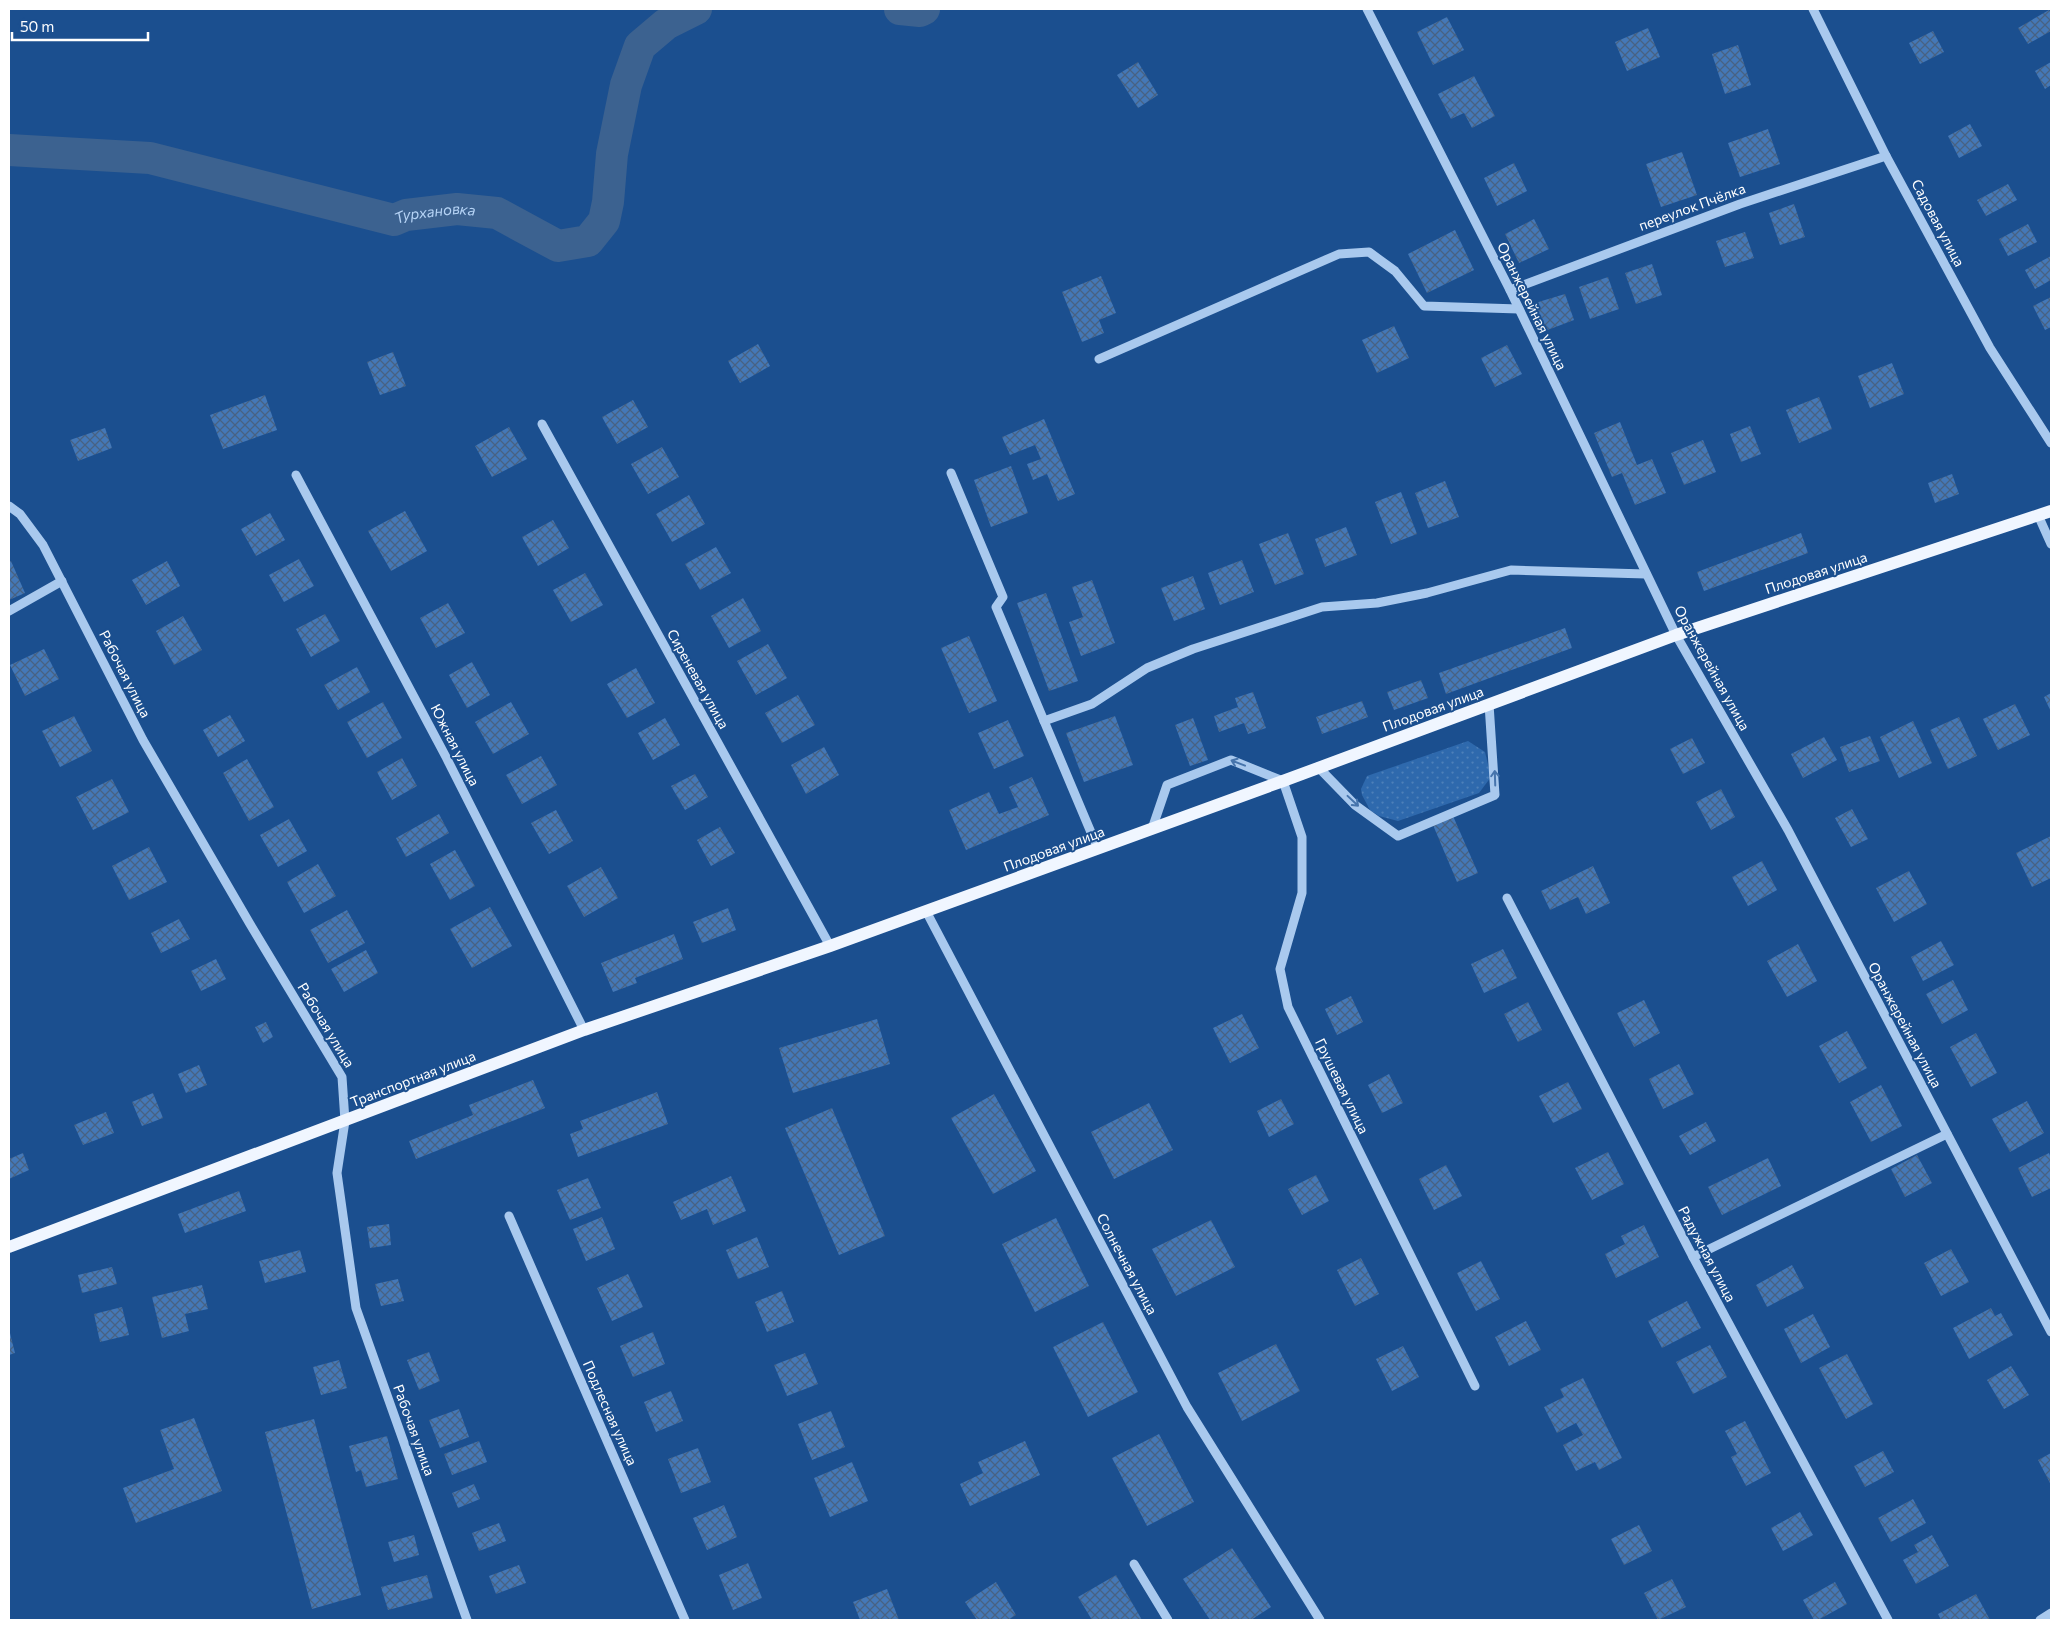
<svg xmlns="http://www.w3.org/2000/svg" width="2060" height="1629" font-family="Commissioner,sans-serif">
<defs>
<pattern id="grass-dots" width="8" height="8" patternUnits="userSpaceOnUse" patternTransform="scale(1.25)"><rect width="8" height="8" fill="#2e69ad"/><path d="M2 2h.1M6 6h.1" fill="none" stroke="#4d80b9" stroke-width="1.8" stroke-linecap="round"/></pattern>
<pattern id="building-cross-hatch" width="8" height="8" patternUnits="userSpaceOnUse" patternTransform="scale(1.25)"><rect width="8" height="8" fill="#4478b7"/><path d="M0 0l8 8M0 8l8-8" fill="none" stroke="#486282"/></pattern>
</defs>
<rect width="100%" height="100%" fill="#1b4f8f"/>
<path fill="url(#grass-dots)" d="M1468,741L1485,752L1491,777L1479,793L1398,821L1379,816L1370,810L1362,795L1361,789L1367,776Z"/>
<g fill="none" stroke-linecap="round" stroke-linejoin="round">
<g stroke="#3c6290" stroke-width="32">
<path d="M900,9L920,11L924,9"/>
<path id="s1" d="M9,150L150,158L394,220L406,215L457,209L497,213L558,246L588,241L604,221L608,202L612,154L626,85L640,46L666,24L696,9"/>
</g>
</g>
<g fill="url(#building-cross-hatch)">
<path d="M2049,10L2051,13V31L2028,44L2018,28Z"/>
<path d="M1447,17L1464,50L1433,65L1417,32Z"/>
<path d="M1648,28L1660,57L1627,71L1615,42Z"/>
<path d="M1933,31L1944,52L1920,64L1909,43Z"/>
<path d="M1738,45L1751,85L1725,94L1712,54Z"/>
<path d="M1138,62L1158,95L1138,108L1117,75Z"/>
<path d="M2051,62V85L2045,89L2035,71Z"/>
<path d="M1474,76L1495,116L1472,128L1464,113L1451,119L1438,94Z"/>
<path d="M1970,124L1982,146L1959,158L1948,136Z"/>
<path d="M1768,129L1780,164L1740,177L1728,143Z"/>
<path d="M1682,152L1697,195L1661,207L1646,164Z"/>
<path d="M1514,163L1527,191L1497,206L1484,178Z"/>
<path d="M2008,184L2017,200L1986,216L1977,200Z"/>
<path d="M1794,204L1805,237L1780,245L1769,213Z"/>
<path d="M1534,219L1549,249L1519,263L1505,234Z"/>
<path d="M2028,224L2037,242L2008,256L1999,239Z"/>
<path d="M1455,230L1474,270L1427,293L1408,254Z"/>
<path d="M1745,232L1754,258L1725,267L1716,241Z"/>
<path d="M2051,256V280L2035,289L2025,270Z"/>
<path d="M1652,264L1662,295L1636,304L1625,273Z"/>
<path d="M1101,276L1116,313L1099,320L1104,333L1082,342L1062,292Z"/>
<path d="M1608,277L1619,309L1590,319L1579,287Z"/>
<path d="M1565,294L1574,320L1545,331L1535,303Z"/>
<path d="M2051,297V327L2045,330L2033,306Z"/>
<path d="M1394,326L1409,358L1377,373L1362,340Z"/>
<path d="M758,344L770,366L740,383L728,361Z"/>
<path d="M1507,345L1522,374L1495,387L1481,358Z"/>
<path d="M393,352L406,386L380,395L367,362Z"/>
<path d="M1892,363L1904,394L1870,408L1858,376Z"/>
<path d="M265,395L277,430L223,449L210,415Z"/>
<path d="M1819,397L1832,429L1799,443L1786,410Z"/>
<path d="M633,400L648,427L617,444L602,417Z"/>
<path d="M1044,419L1075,494L1058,501L1047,474L1033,480L1027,464L1041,459L1035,445L1010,455L1002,437Z"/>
<path d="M1620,422L1637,465L1652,459L1666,493L1635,505L1622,473L1612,477L1594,433Z"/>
<path d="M1750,426L1761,454L1741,462L1730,434Z"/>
<path d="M509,427L527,459L492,477L475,446Z"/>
<path d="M105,428L112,448L78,461L70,440Z"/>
<path d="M1703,440L1716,472L1684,485L1671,453Z"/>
<path d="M662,447L679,477L648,494L631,464Z"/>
<path d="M1011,466L1028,513L991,527L974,480Z"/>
<path d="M1952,474L1959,494L1935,503L1928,483Z"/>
<path d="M1445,481L1459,517L1428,528L1415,493Z"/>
<path d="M1401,492L1417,534L1391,544L1375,502Z"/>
<path d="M689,495L705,524L672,542L656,514Z"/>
<path d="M405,511L427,551L391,571L368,531Z"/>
<path d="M270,513L285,540L256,556L241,529Z"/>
<path d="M553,520L569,548L538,566L522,537Z"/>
<path d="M1346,527L1357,555L1325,567L1315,539Z"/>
<path d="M1288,533L1304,574L1275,585L1259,544Z"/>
<path d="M1801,533L1808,553L1704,591L1697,572Z"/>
<path d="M716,547L731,573L700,590L685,564Z"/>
<path d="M299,559L314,586L284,602L269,575Z"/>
<path d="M1242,560L1254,592L1220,605L1208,573Z"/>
<path d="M11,561L25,593L9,600V562Z"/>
<path d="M167,561L180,586L146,605L132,580Z"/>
<path d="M585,573L603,605L571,622L553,590Z"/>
<path d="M1193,576L1205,609L1174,621L1161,588Z"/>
<path d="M1092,580L1115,643L1081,656L1069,622L1083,617L1072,587Z"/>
<path d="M1046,593L1078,681L1049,691L1017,603Z"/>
<path d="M743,598L761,631L729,648L711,616Z"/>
<path d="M448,603L465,633L436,648L420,618Z"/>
<path d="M325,614L340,641L311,657L296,629Z"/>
<path d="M183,616L202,650L174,665L156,631Z"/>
<path d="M1565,628L1572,648L1446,694L1439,673Z"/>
<path d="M969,636L997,701L969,713L941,648Z"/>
<path d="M768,644L787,678L756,695L737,661Z"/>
<path d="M44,649L59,679L25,696L10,665Z"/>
<path d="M472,662L490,695L467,708L449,675Z"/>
<path d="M357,667L370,692L338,710L324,685Z"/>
<path d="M636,668L655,703L627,718L607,684Z"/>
<path d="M1421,680L1428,698L1394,710L1387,692Z"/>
<path d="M1253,692L1266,728L1248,734L1244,723L1219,732L1214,716L1238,707L1235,698Z"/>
<path d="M2051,693V712L2044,697Z"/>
<path d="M798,695L815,725L782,743L765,713Z"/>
<path d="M1362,701L1368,717L1322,734L1316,717Z"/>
<path d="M383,702L402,738L367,758L347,722Z"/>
<path d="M511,702L529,734L493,754L475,722Z"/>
<path d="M2015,704L2030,735L1998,750L1983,719Z"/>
<path d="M230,715L245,741L218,757L203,730Z"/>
<path d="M74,716L92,751L60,767L42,731Z"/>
<path d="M1115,716L1133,765L1084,782L1066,733Z"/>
<path d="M1959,717L1977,756L1948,769L1930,730Z"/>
<path d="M665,718L680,745L653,760L638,733Z"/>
<path d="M1193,718L1208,760L1190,766L1175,725Z"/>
<path d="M1008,720L1024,756L994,769L978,733Z"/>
<path d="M1913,721L1932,763L1899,778L1880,737Z"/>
<path d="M1870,736L1880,761L1849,772L1840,747Z"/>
<path d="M1824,737L1837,760L1803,778L1791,754Z"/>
<path d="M1692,738L1705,763L1683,774L1670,749Z"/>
<path d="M824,747L839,775L806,794L791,765Z"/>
<path d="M541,756L557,785L522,804L506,775Z"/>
<path d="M402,758L417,786L392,800L377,772Z"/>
<path d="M247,759L274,807L249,821L223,773Z"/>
<path d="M695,774L708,797L685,810L671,786Z"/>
<path d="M1032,777L1049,815L966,850L949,810L989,792L999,814L1018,807L1009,787Z"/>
<path d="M112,779L129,812L93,830L76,797Z"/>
<path d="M1721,789L1735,817L1711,830L1696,802Z"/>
<path d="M1852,809L1868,839L1851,847L1835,818Z"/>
<path d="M556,810L573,841L549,854L531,823Z"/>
<path d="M439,814L449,833L406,857L396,838Z"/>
<path d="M1453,816L1478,873L1457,882L1433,825Z"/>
<path d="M289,819L307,851L278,867L260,835Z"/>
<path d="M720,827L735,853L711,866L697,840Z"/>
<path d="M2051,836V878L2032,887L2016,853Z"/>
<path d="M149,847L167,882L129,900L112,866Z"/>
<path d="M455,850L475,886L450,900L430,864Z"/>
<path d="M1762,861L1777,890L1748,906L1732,877Z"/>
<path d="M318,864L336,896L304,913L287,882Z"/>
<path d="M1593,866L1610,903L1586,914L1578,897L1550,910L1541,891Z"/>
<path d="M601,867L618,898L584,917L567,886Z"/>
<path d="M1909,871L1927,904L1894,922L1876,888Z"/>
<path d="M490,907L512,946L472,968L450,929Z"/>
<path d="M728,908L736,930L702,943L693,922Z"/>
<path d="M347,910L365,943L328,963L310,930Z"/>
<path d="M179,919L190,939L161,953L151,933Z"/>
<path d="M674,934L683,959L635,978L637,983L613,992L601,963Z"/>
<path d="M1941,941L1954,965L1923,981L1911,957Z"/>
<path d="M1798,944L1817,981L1787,997L1767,961Z"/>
<path d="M1503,949L1517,978L1484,993L1471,964Z"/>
<path d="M366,950L378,973L344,992L331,969Z"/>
<path d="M216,959L226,979L201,991L191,971Z"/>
<path d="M1953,980L1968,1010L1942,1024L1926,994Z"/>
<path d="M1351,996L1363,1022L1337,1035L1325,1009Z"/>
<path d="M1644,1000L1660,1033L1634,1047L1617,1013Z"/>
<path d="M1528,1002L1542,1030L1518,1042L1504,1014Z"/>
<path d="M1242,1014L1259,1048L1230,1063L1213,1028Z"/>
<path d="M877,1019L890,1064L793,1093L779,1048Z"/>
<path d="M266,1022L273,1037L263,1043L255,1027Z"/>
<path d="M1847,1031L1867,1068L1839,1083L1819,1046Z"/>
<path d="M1976,1033L1997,1073L1971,1087L1950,1047Z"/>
<path d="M1679,1064L1694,1094L1663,1109L1649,1079Z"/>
<path d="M199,1065L207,1085L186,1093L178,1074Z"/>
<path d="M1389,1074L1403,1103L1382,1113L1368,1085Z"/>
<path d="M533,1080L545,1108L416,1159L409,1141L473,1115L469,1105Z"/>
<path d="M1568,1082L1582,1109L1553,1123L1539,1096Z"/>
<path d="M1881,1085L1902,1126L1871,1142L1850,1102Z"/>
<path d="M657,1092L668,1124L578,1157L570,1134L583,1129L580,1121Z"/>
<path d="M153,1093L163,1118L142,1126L132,1102Z"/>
<path d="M994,1094L1036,1171L993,1194L951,1118Z"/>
<path d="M1281,1099L1294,1124L1269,1137L1257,1111Z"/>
<path d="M2027,1101L2044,1133L2010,1152L1992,1119Z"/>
<path d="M1149,1103L1173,1150L1114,1179L1091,1132Z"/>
<path d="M832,1108L885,1236L839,1255L785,1128Z"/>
<path d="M106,1112L114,1133L83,1145L74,1125Z"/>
<path d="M1706,1122L1716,1141L1690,1155L1679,1136Z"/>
<path d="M1608,1152L1624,1184L1592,1200L1575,1168Z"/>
<path d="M23,1153L29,1170L9,1179V1159Z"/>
<path d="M2049,1153L2051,1159V1188L2032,1197L2018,1168Z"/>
<path d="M1917,1155L1932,1183L1905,1197L1891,1169Z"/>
<path d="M1768,1158L1781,1186L1722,1215L1708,1187Z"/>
<path d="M1446,1165L1462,1196L1434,1210L1419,1179Z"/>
<path d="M1316,1175L1329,1201L1302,1215L1288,1189Z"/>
<path d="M731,1176L746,1211L713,1225L707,1209L681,1220L673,1202Z"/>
<path d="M588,1178L601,1208L570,1220L557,1190Z"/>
<path d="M239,1191L246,1211L185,1233L178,1214Z"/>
<path d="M602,1217L615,1249L586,1261L573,1229Z"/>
<path d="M1056,1218L1089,1286L1035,1312L1002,1244Z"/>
<path d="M1211,1220L1235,1267L1176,1296L1152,1249Z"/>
<path d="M389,1224L391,1245L370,1248L367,1227Z"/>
<path d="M1644,1225L1659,1257L1616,1278L1605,1254L1625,1244L1621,1236Z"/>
<path d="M757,1237L769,1267L738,1279L726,1250Z"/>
<path d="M1951,1249L1969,1282L1941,1296L1924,1263Z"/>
<path d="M300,1250L306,1272L265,1283L259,1261Z"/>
<path d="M1361,1258L1379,1294L1355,1306L1337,1270Z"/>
<path d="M1481,1261L1500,1299L1476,1311L1457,1273Z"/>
<path d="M1792,1265L1804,1288L1767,1307L1756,1285Z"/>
<path d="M112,1267L117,1284L82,1293L78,1275Z"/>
<path d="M628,1274L643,1307L612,1321L597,1288Z"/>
<path d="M398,1279L404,1301L381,1306L375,1284Z"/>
<path d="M202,1285L208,1309L185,1314L189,1331L162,1338L152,1297Z"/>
<path d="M782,1291L794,1322L767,1332L755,1302Z"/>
<path d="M1687,1301L1701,1328L1662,1348L1648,1321Z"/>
<path d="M122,1307L129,1335L100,1342L94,1314Z"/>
<path d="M1991,1308L1995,1316L2001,1313L2013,1335L1969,1359L1953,1328Z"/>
<path d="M1813,1314L1830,1347L1801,1363L1784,1329Z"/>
<path d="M1526,1321L1541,1350L1509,1366L1495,1337Z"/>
<path d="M1103,1322L1138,1392L1088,1417L1053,1347Z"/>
<path d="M9,1329L15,1353L9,1355Z"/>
<path d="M653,1332L665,1364L633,1377L620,1346Z"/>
<path d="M1276,1344L1300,1391L1242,1421L1218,1373Z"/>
<path d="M1710,1345L1727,1377L1693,1394L1676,1362Z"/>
<path d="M1403,1346L1419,1377L1392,1391L1376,1359Z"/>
<path d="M429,1352L440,1381L419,1390L407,1360Z"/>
<path d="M805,1353L818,1384L787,1396L774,1365Z"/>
<path d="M1847,1354L1873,1404L1846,1419L1819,1368Z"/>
<path d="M339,1360L347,1388L321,1395L313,1367Z"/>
<path d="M2011,1366L2029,1395L2004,1409L1987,1380Z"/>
<path d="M1583,1378L1622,1458L1599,1470L1595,1462L1576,1471L1563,1445L1583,1435L1576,1423L1557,1433L1544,1407L1564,1397L1560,1389Z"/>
<path d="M671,1391L683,1421L656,1432L644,1402Z"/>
<path d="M459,1409L469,1437L440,1448L429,1420Z"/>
<path d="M831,1411L845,1447L812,1460L798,1424Z"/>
<path d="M194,1418L222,1491L136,1523L123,1488L174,1469L160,1430Z"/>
<path d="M314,1419L361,1595L312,1609L265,1432Z"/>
<path d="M1745,1421L1771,1473L1746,1486L1731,1457L1737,1454L1725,1431Z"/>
<path d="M1159,1434L1194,1502L1147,1526L1112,1458Z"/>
<path d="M387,1436L398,1479L366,1487L361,1470L356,1472L349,1446Z"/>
<path d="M479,1441L487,1462L452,1475L444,1454Z"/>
<path d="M1025,1441L1040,1475L970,1506L960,1484L983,1473L978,1462Z"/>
<path d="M698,1448L711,1482L681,1493L668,1459Z"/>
<path d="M1883,1451L1894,1472L1865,1487L1854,1466Z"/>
<path d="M2051,1453V1485L2038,1460Z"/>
<path d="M852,1462L868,1501L830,1517L814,1478Z"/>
<path d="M474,1484L480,1499L458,1508L452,1493Z"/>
<path d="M1913,1499L1926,1523L1891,1542L1878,1518Z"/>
<path d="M724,1505L737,1537L707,1550L693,1518Z"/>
<path d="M1800,1512L1813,1535L1783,1551L1771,1528Z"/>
<path d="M499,1523L506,1541L479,1551L472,1533Z"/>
<path d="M1639,1525L1652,1551L1624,1565L1611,1539Z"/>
<path d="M414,1535L419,1555L394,1562L388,1542Z"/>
<path d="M1932,1535L1949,1566L1916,1584L1903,1560L1918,1552L1914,1545Z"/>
<path d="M1232,1548L1271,1607L1251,1620H1210L1183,1579Z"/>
<path d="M748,1563L762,1598L733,1610L719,1575Z"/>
<path d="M519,1565L526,1583L496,1594L489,1576Z"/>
<path d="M427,1575L433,1598L388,1610L381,1587Z"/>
<path d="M1116,1575L1142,1620H1092L1078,1597Z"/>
<path d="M1672,1579L1686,1607L1658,1620L1644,1593Z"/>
<path d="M996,1582L1016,1615L1008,1620H977L965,1602Z"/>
<path d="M1835,1582L1847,1604L1818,1620H1814L1803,1600Z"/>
<path d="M887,1589L899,1620H860L853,1602Z"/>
<path d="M1976,1594L1990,1620H1941L1938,1614Z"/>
</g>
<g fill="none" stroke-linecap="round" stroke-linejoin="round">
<g stroke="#a9c9ee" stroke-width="9">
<path d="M1367,9L1510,290L1676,635L1788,830L2051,1332"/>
<path d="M1813,9L1886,156L1990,348L2051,443"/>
<path d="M1510,290L1740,204L1886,156"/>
<path d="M1099,359L1339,254L1369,252L1395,271L1424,306L1519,309"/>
<path d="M542,424L830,946"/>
<path d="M951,473L1003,597L996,607L1098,849"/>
<path d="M296,475L446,757L584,1030"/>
<path d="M9,506L20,514L43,545L143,740L250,924L342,1077L345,1121L337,1173L356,1308L467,1620"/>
<path d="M2038,515L2051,544"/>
<path d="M9,611L62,581"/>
<path d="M1044,721L1092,704L1147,668L1193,649L1322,607L1377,603L1427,593L1511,570L1646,574"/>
<path d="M1318,767L1355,805L1398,836L1495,795L1489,704"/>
<path d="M1152,829L1167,785L1231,760L1283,781L1302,837V893L1280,969L1288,1007L1475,1386"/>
<path d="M1507,898L1693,1257L1888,1620"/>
<path d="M926,911L1187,1407L1320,1620"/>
<path d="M509,1216L685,1620"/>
<path d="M1693,1257L1947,1134"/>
<path d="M1134,1564L1168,1620"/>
<path d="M2040,1620L2051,1613"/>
</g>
<path stroke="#f0f6ff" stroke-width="12" d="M9,1247L584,1030L830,946L1283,781L1676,635L2051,511"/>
</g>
<defs><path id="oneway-shaft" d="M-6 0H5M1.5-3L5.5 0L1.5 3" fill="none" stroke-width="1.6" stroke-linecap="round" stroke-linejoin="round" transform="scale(1.25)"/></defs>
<g stroke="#4674ac">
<use href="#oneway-shaft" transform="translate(1238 763) rotate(-159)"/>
<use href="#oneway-shaft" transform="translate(1495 778) rotate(-92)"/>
<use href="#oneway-shaft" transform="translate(1353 801) rotate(43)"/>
</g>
<g text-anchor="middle" stroke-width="4" stroke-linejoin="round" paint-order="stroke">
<g font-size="14" fill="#fff" stroke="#1b4f8f">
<text transform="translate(1692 207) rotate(-20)" y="5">переулок Пчёлка</text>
<text transform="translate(1938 223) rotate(62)" y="5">Садовая улица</text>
<text transform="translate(1532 306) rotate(64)" y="5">Оранжерейная улица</text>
<text transform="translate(1816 573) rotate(-18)" y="5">Плодовая улица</text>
<text transform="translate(1712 668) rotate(61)" y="5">Оранжерейная улица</text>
<text transform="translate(125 674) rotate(63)" y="5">Рабочая улица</text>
<text transform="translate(698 679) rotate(61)" y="5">Сиреневая улица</text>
<text transform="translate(1433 709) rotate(-20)" y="5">Плодовая улица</text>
<text transform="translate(455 745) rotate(63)" y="5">Южная улица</text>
<text transform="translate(1054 849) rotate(-20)" y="5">Плодовая улица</text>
<text transform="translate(326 1025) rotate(59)" y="5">Рабочая улица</text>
<text transform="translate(1905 1025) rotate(62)" y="5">Оранжерейная улица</text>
<text transform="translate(413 1079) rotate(-21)" y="5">Транспортная улица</text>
<text transform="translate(1342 1086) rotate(64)" y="5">Грушевая улица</text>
<text transform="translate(1707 1254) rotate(62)" y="5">Радужная улица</text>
<text transform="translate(1127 1264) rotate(62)" y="5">Солнечная улица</text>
<text transform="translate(610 1413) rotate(66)" y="5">Подлесная улица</text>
<text transform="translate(414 1430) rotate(70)" y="5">Рабочая улица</text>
</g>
<g font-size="15" font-style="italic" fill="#b5d3f5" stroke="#1b4f8f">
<text dy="5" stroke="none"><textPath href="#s1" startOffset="435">Турхановка</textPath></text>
</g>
</g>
<rect width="2060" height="1629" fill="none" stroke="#ffffff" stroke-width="20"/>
<path d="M12 32v8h136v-8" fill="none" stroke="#ffffff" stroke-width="2.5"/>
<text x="20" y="32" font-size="15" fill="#ffffff" stroke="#1b4f8f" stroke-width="4" paint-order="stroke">50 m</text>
</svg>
